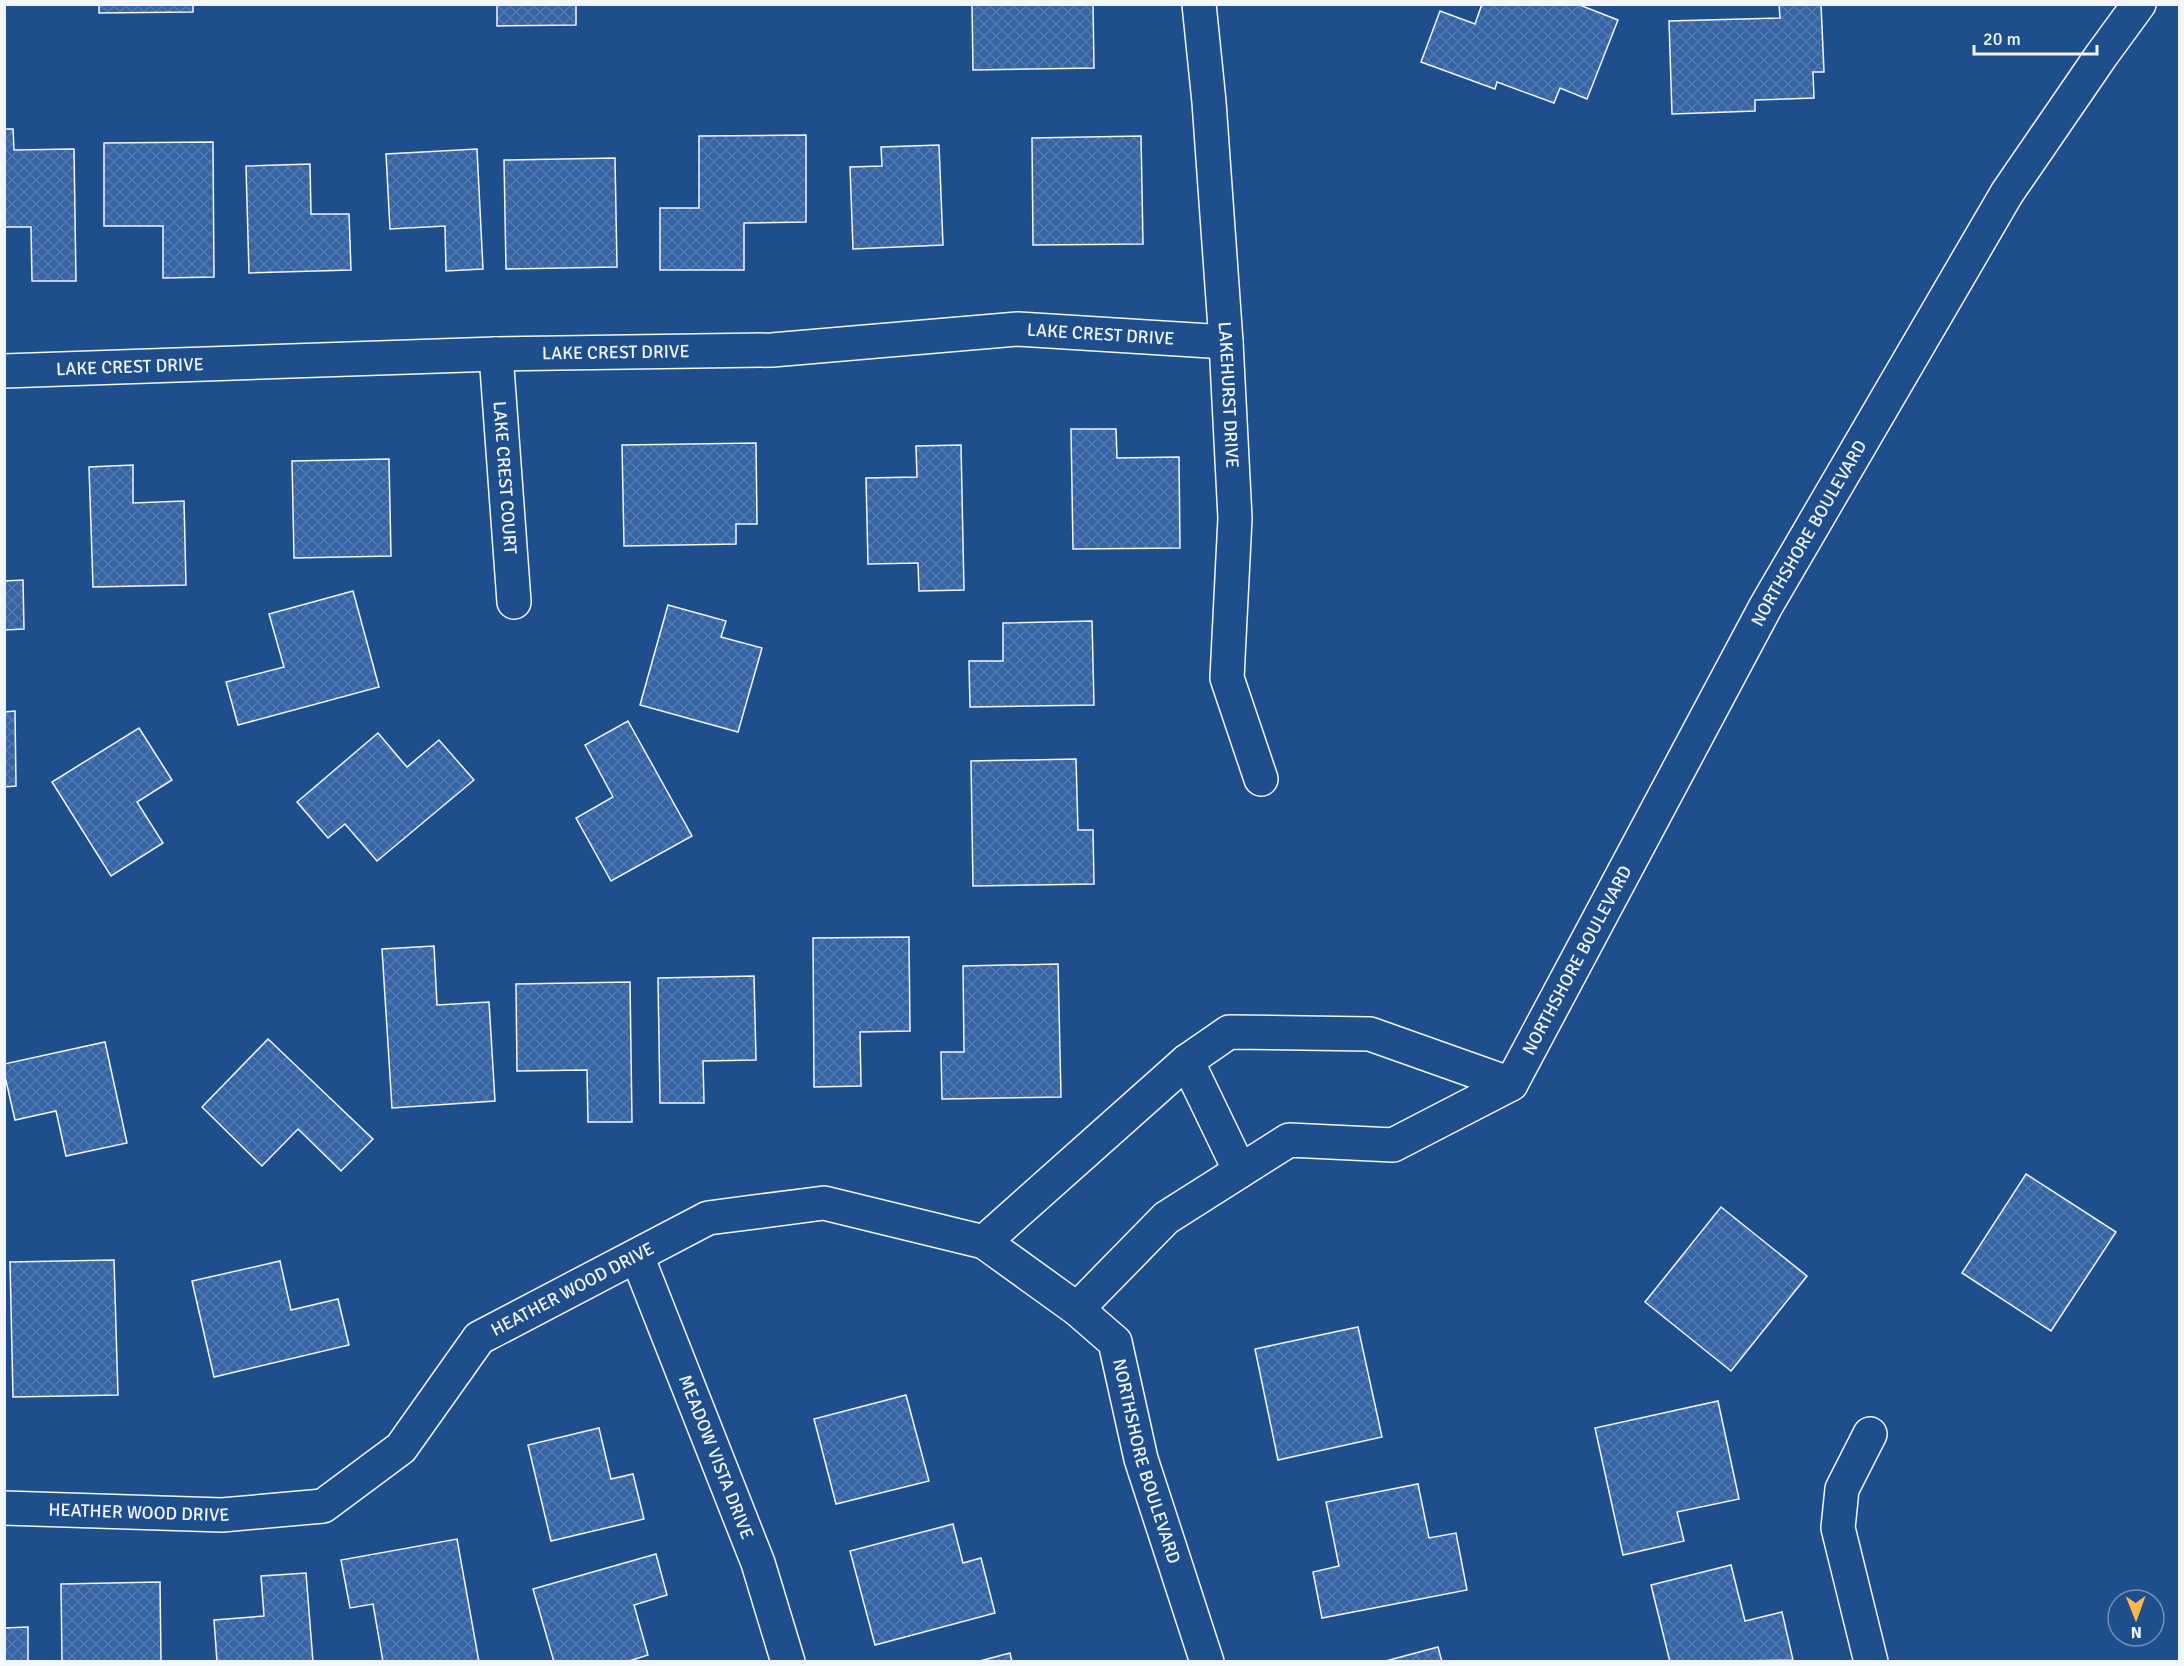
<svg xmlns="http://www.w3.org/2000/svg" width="2184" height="1666" font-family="Signika,sans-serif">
<defs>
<pattern id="building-cross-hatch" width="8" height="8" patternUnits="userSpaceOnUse" patternTransform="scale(1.5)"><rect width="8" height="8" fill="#3563a3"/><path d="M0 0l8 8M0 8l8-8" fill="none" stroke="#537ab1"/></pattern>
</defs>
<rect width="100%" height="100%" fill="#1f4e8c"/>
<g fill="url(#building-cross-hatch)" stroke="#f2f6ff" stroke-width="1.5">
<path d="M99,4H193V12L99,13Z"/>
<path d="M497,4H576V25L497,26Z"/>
<path d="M972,4H1093L1094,68L973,70Z"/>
<path d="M1482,4H1577L1618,20L1587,99L1560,88L1554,103L1497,82L1495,89L1421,62L1440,11L1475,24Z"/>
<path d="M1779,4H1821L1824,72H1813L1814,98L1755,100V111L1672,114L1669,21L1780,18Z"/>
<path d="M4,129H13L14,150L74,149L76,281H32L31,227H4Z"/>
<path d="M806,135V222L744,223V270H660V208H699V136Z"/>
<path d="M1141,136L1143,244L1033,245L1032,138Z"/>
<path d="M213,142L214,277L163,278V226H104V143Z"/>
<path d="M939,145L943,245L853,249L850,167L882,166L881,147Z"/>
<path d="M477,149L483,269L446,271L445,226L390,229L386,154Z"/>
<path d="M615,158L617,267L506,269L504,160Z"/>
<path d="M310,164L311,214H349L351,270L249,273L246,166Z"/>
<path d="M1071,429H1116L1117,458L1179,457L1180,548L1073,549Z"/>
<path d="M756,443L757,524H736V544L624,546L622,445Z"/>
<path d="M961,445L964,590L919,591L918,563L868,564L866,478L917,477L916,446Z"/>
<path d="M389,459L391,556L294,558L292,461Z"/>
<path d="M133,465V503L184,501L186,585L93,587L89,467Z"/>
<path d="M23,580L24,629L4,630V581Z"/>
<path d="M353,591L379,687L238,725L226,682L284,667L269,614Z"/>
<path d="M668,605L726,621L721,637L762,648L738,732L640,705Z"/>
<path d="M1092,621L1094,705L970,707L969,661H1003V623Z"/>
<path d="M15,711L16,786L4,787V712Z"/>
<path d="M628,721L692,836L611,881L576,818L613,797L585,745Z"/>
<path d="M139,728L172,780L137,802L163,843L111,876L52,782Z"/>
<path d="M378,733L407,767L439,740L474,780L377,861L345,824L328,838L297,802Z"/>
<path d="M1076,759L1078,830H1093L1094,884L973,886L971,761Z"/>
<path d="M909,937L910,1031L860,1032L861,1086L814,1087L813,938Z"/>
<path d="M434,946L437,1005L489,1002L495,1101L392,1108L382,949Z"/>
<path d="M1058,964L1061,1097L942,1099L941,1052H964L963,966Z"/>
<path d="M754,976L756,1060L703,1061L704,1103H660L658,978Z"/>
<path d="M630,982L632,1122H588L587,1070L517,1071L516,984Z"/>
<path d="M268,1039L373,1139L341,1171L298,1129L262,1166L202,1107Z"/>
<path d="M105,1042L127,1143L66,1156L56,1111L15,1120L4,1072V1064Z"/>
<path d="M2026,1174L2116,1232L2051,1331L1962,1273Z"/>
<path d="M1721,1207L1807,1276L1731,1371L1645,1302Z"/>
<path d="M114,1260L118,1395L13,1397L10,1262Z"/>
<path d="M280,1261L291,1310L338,1299L349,1345L214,1377L192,1281Z"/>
<path d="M1358,1327L1382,1437L1278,1460L1255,1349Z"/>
<path d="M906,1395L929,1481L836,1504L814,1419Z"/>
<path d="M1718,1401L1739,1499L1677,1512L1684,1541L1623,1555L1595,1428Z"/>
<path d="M599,1428L611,1479L633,1474L644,1519L551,1541L528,1445Z"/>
<path d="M1418,1484L1429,1538L1456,1533L1467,1590L1322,1618L1313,1572L1339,1566L1326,1502Z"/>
<path d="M953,1524L963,1563L981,1558L995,1613L875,1645L850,1551Z"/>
<path d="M457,1539L479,1662H383L373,1604L350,1608L341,1560Z"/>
<path d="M656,1554L667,1595L634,1605L648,1655L626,1662H554L533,1589Z"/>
<path d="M1731,1565L1745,1621L1782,1612L1793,1660L1670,1662L1651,1585Z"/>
<path d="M306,1573L313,1662H217L214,1620L264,1616L261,1576Z"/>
<path d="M160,1582L161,1662H62L61,1584Z"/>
<path d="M28,1627V1662H4V1628Z"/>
<path d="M1438,1647L1442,1662H1382Z"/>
<path d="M1010,1653L1012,1662H976Z"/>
</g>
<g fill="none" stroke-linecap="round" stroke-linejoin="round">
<g stroke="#f2f6ff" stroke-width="36">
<g id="minor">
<path id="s1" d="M1199,4L1209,102L1226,342L1235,518L1227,678L1261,779"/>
<path id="s2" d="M496,354L514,602"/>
<path id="s3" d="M4,371L496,354L772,350L1018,329L1226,342"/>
<path d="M1187,1061L1240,1171"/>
<path d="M984,1242L1187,1061L1229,1032L1370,1034L1511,1084"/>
<path id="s4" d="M637,1256L758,1563L788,1662"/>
<path id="s5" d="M1077,1309L1166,1218L1289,1140L1393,1145L1511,1084L1766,606L2007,193L2101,56L2139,4"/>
<path d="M1870,1434L1842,1489L1838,1528L1871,1662"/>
<path id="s6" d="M4,1508L222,1515L323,1506L401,1448L479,1338L708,1218L824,1203L984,1242L1077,1309L1115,1342L1141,1459L1207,1662"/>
</g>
</g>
<use href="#minor" stroke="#1f4e8c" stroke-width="33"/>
</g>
<g text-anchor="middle" stroke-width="4.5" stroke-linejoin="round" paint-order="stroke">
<g font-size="18" fill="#f2f6ff" stroke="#1f4e8c">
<text dy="6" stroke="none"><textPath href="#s3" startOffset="1098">LAKE CREST DRIVE</textPath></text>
<text dy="6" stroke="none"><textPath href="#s3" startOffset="612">LAKE CREST DRIVE</textPath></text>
<text dy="6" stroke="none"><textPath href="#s3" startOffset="126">LAKE CREST DRIVE</textPath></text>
<text dy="6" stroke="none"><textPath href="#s1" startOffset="392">LAKEHURST DRIVE</textPath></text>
<text dy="6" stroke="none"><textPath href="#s2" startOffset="124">LAKE CREST COURT</textPath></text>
<text dy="6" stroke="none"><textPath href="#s5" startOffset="1136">NORTHSHORE BOULEVARD</textPath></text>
<text dy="6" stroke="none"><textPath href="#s5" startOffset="650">NORTHSHORE BOULEVARD</textPath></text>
<text dy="6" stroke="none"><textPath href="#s6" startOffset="657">HEATHER WOOD DRIVE</textPath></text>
<text dy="6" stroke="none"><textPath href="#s4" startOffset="216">MEADOW VISTA DRIVE</textPath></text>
<text dy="6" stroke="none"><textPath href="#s6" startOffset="1380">NORTHSHORE BOULEVARD</textPath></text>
<text dy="6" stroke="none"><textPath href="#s6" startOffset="135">HEATHER WOOD DRIVE</textPath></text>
</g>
</g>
<rect width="2184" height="1666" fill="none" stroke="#f2f6ff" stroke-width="12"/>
<g transform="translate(2136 1618) rotate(179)"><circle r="28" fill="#1f4e8c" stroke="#7391ba" stroke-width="1.5"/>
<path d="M0-4.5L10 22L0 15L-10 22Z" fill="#ffb74d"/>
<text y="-9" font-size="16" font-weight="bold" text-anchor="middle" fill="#f2f6ff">N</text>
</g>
<path d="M1974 45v9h123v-9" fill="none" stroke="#f2f6ff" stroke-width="3"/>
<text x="1983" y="45" font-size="18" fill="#f2f6ff" stroke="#1f4e8c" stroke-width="4.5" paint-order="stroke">20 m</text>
</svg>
